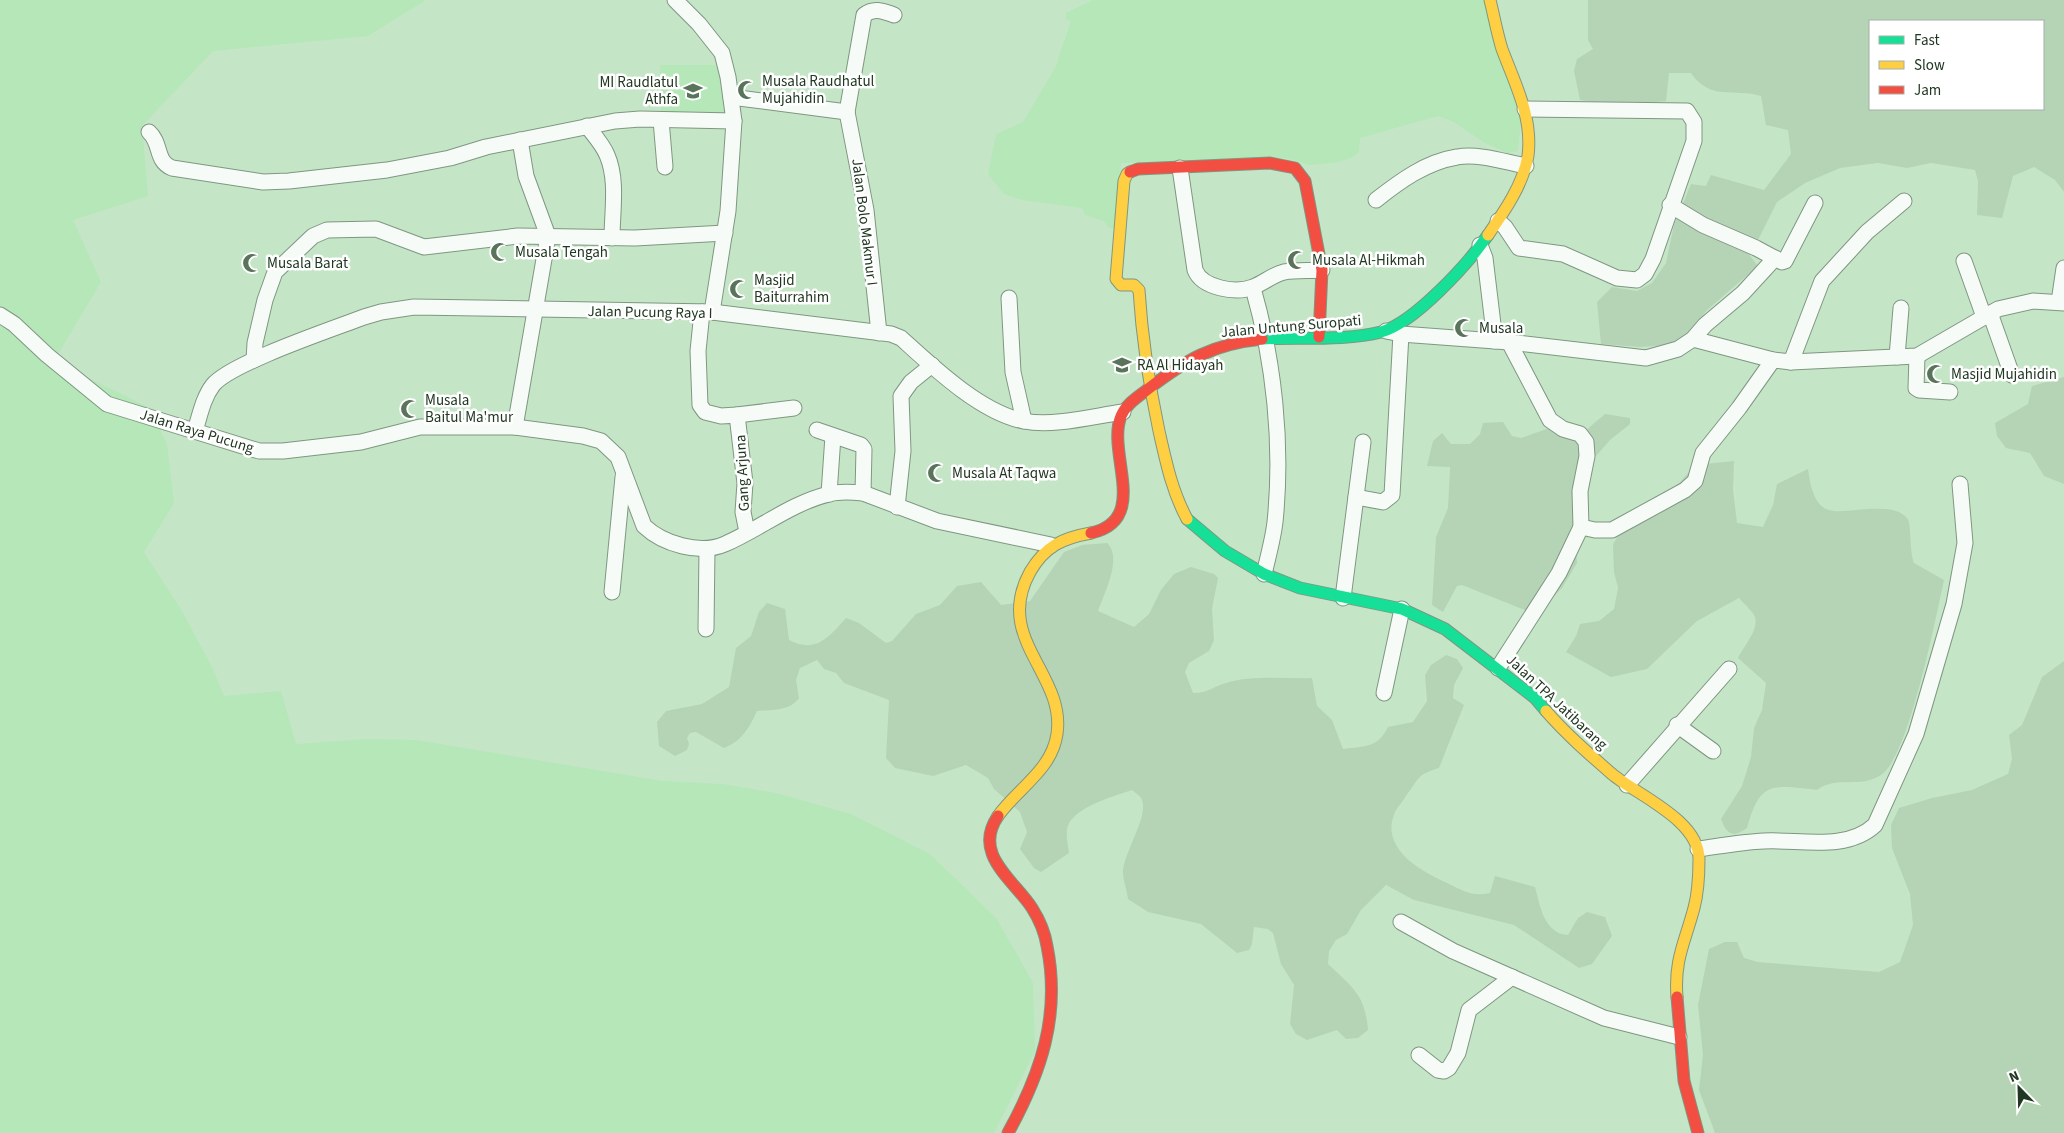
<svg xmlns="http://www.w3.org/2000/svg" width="2064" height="1133" font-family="'Source Sans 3',sans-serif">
<rect width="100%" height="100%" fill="#c5e5c7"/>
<g fill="#b5e7b8">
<path d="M0,0H426L368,36L213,51L142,126L148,196L73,220L101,282L54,361L150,408L167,444L174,503L144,552L182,611L213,669L224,696L281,691L296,744L367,739L416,740L663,781L723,784L776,793L851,814L930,854L997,919L1033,983L1035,1051L994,1133H0Z"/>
<path d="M1093,0H1484L1521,118L1518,151L1507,153L1483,142L1454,122L1438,116L1360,138L1359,152L1353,157L1339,162L1310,165L1285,158L1121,163L1116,227L1109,228L1104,221L1085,215L1082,208L1022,200L1004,194L988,174L996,134L1023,122L1055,68L1071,21L1066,19V13Z"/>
<path d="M660,65H724L725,118L661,117Z"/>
</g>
<g fill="#b5d4b6" fill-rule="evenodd">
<path d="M1588,0H2064V192L2055,180L2034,167L2013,176L2002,218L1977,215L1978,181L1975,170L1931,163L1907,168L1878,163L1840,168L1805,183L1777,202L1750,256L1758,266L1707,310L1689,333L1670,345L1640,347L1601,344L1597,302L1612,287L1637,291L1652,283L1666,263L1674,225L1691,184L1706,186L1711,175L1764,190L1791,154L1788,130L1766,125L1761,96C1733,88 1710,101 1691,73H1669L1666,101L1618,106L1580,100L1574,71L1577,59L1593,49L1588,40ZM1870,21H2043V109H1870Z"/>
<path d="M2064,377V484L2044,476L2030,453L2006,448L1997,436L1995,423L2028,404L2032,386Z"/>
<path d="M1605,414L1630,418V424L1610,440L1582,472L1575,525L1577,563L1562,588L1553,597L1527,611L1462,585L1457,586L1443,612L1432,605L1436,537L1448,508L1450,467L1427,466L1433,441L1442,433L1451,444H1470L1480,434L1483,423L1503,422L1512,436L1521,438L1552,427L1585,431Z"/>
<path d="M1734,461L1733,490L1737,523L1763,527L1773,505L1777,484L1808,469C1816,529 1838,507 1883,509C1891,509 1901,511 1907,518C1912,524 1909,550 1914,563L1944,580C1936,616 1909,757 1881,775C1860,789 1837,775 1817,790C1771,785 1760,781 1747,828C1733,838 1727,835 1721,819L1742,786L1751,757L1754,728L1762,710L1766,683L1738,658C1743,647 1759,630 1755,617C1753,611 1743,603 1739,598L1697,621L1647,669L1611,677L1566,652L1576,636L1580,624L1599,621L1614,609L1618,588L1614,572L1613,544L1624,527L1673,490L1695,465Z"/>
<path d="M1107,543C1123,557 1104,594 1098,611L1134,627L1149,614L1161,590L1174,574L1191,567L1214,574L1218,578L1212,609L1214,640L1209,651L1189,663L1185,672L1193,693C1208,693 1212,687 1226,683C1252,675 1285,679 1312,678L1317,706L1332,720L1343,749C1365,746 1378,748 1388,727L1413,722L1427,701L1425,675L1431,665L1446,655L1457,659L1463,668L1454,685L1453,698L1464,705L1439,768C1418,774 1419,778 1406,796C1403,801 1398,806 1395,812C1379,848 1420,871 1447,883C1464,891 1472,897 1490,893L1495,876L1535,887C1540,905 1544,934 1568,935L1578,918L1587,912L1605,917L1612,936L1592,964L1579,968L1514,925L1414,900L1386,885L1361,910L1347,934L1336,940L1329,951L1328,964C1353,988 1365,994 1368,1030L1358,1038L1346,1039L1337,1030L1307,1040L1296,1034L1290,1024L1294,985L1281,964L1273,933L1268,929L1254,927L1252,944L1249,950L1237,953L1201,924L1148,912L1128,899C1127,890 1123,880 1123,872C1123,853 1151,813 1141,798C1139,795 1135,793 1132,790C1115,796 1069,808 1067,830C1066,837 1068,846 1069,853L1041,872L1034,868L1020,849L1027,832L1020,812L994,789L988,778L966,765L933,776L895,768L886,758L889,700L844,683L836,673L824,669L817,660L800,668L796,680L799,698C790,711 771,710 757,711C749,728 742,741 724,748L696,732L690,733L687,738L689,744L687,750L675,756L659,746L657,722L666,711L702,704L729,687L736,648L751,636L759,612L767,603L785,609L789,640C816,654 829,637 846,618L859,623L886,643L892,641L916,614L940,605L957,586L981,582L1001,605L1030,601L1064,552L1082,545Z"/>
<path d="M2064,661V1133H1715L1699,1090L1703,1055L1698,1005L1709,949L1725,942H1737L1744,958L1758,962L1879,972L1900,962L1913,925L1910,894L1892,848L1891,825L1899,808L1932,798L1972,790L2008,774L2012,759L2009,735L2022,725L2042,677Z"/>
</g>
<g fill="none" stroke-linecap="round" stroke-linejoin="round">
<g stroke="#7f9781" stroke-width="17">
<g id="street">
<path d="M675,0L699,24L722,53L728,77L734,121L728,211L712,312"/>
<path d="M731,97L847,112"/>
<path d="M661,120L665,167"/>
<path d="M587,126C594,135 603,145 607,155C618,180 612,212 612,238"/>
<path d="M149,132C162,144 155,161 172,168L263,182L289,181L387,170L450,158L486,147L615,121L640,119L734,121"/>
<path d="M1180,168L1195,270C1202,288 1236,294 1253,287C1264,283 1272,275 1284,272C1296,270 1310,271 1322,270"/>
<path d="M1376,200C1400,181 1426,162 1457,157C1478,153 1505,162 1526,166"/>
<path d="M1670,205L1703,225L1756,248L1782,262L1785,261L1815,203"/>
<path d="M1498,221L1505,227L1519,248L1563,254L1617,278L1637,280L1645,274L1653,259L1694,141V122L1687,111L1525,109"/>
<path d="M1480,245L1485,258L1495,341"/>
<path d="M1964,261L1984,317"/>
<path d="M1253,288C1274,362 1283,444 1275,522C1273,539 1268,557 1264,574"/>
<path d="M1009,298L1013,372L1024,421"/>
<path d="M2059,302L2064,268"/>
<path d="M702,312L698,351L700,405L705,412L721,416L737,415L745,483L743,512L747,532"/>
<path d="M1990,313L2012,375"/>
<path d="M0,315L14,324L47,355L107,404L259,451H283L361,442L420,427H515L583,436L601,441L618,457L644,526C663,544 700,555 725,544C760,529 791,503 829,494C839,491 852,492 863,493L937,521L1051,545"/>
<path d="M1386,331L1401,334L1509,342L1646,358L1678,349L1693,339L1705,325L1743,293L1775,258"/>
<path d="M879,333L866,210L847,112L864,15C874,7 883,11 894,15"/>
<path d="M1693,339L1773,360L1791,362L1917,356L1998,309L2033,301L2064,303"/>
<path d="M1917,356L1916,388L1919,390L1950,392"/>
<path d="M1897,357L1901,308"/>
<path d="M254,360L255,343L265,300L275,272L313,236L327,230L376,229L424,247L518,236L635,238L725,233"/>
<path d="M1791,362L1822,281L1867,232L1904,201"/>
<path d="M737,415L794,408"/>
<path d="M515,427L548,236L526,176L520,140"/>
<path d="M817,430L861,445L864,449L863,493"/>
<path d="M195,431C200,415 203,398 213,385C231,363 333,329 364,317L381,312L414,307L712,312L891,334L901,338C933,367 981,413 1024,421C1053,427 1094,416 1123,412"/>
<path d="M829,494L833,436"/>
<path d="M1356,497L1383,502L1392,495L1401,334"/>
<path d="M897,507L903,451L901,396L911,382L932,365"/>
<path d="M1581,527L1595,530H1612L1685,490L1695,481L1703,453L1739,408L1773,360"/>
<path d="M612,592L623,477"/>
<path d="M1343,598L1363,442"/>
<path d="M706,629L707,549"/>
<path d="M1498,668L1559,573L1581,527L1580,491L1587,456L1586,442L1580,434L1563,429L1550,420L1509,342"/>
<path d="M1384,693L1402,609"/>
<path d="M1677,725L1713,751"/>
<path d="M1627,785L1729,669"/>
<path d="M1698,849C1720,846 1742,842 1764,841C1799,839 1846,852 1875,825L1916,734L1954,604L1965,543L1960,484"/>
<path d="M1401,922L1453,951L1604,1018L1679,1037"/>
<path d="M1419,1055L1438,1070L1444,1071L1449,1068L1458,1053L1469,1010L1512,977"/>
</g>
</g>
<g stroke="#7f9781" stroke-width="13">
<g id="fast">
<path d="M1262,339C1298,337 1346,341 1381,332C1414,323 1468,264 1488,235"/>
<path d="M1187,519L1225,551L1264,574L1300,588L1402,609L1445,629L1535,698L1546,711"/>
</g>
</g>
<g stroke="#7f9781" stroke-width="13">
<g id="slow">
<path d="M1130,172L1127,174L1124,181L1116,279L1121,285H1134L1139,290C1142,338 1149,384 1159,431C1166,462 1172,491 1187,519"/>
<path d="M1488,235C1504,212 1523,185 1528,156C1533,117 1515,84 1502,49C1497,33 1494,16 1490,0"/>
<path d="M1546,711C1566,734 1589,754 1612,774C1637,795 1699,820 1699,859C1699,874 1698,893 1694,908C1685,942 1674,960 1677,997"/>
<path d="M998,816C1017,789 1052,770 1057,734C1066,674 993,639 1030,572C1045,546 1063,538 1091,533"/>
</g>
</g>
<g stroke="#7f9781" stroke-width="13">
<g id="jam">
<path d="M1130,172L1138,169L1270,163L1295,168L1305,181L1322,270L1319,337"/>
<path d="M1091,533C1151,520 1106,453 1121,416C1126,404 1138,397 1148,389C1186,360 1212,344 1262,339"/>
<path d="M998,816C972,854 1013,879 1032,908C1039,919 1045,933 1047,946C1061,1015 1041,1073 1008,1133"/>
<path d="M1677,997L1684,1081L1698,1133"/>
</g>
</g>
<use href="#street" stroke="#f6fbf7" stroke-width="15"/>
<use href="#fast" stroke="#16e098" stroke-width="11"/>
<use href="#slow" stroke="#ffcf43" stroke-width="11"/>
<use href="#jam" stroke="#f24e42" stroke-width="11"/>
</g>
<defs>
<g id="mosque-bare" transform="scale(1.5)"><path d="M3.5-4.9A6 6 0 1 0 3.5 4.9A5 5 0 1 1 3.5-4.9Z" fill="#5a745b" stroke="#fff" stroke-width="2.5" paint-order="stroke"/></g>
<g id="school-bare" transform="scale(1.5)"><path d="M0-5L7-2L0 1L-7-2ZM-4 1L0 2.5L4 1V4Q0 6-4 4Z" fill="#5a745b" stroke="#fff" stroke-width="2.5" paint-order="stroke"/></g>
</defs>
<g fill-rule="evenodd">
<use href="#mosque-bare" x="747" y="90"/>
<use href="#school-bare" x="693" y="91"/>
<use href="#mosque-bare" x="500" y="252"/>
<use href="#mosque-bare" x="1297" y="260"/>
<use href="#mosque-bare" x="252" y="263"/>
<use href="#mosque-bare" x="739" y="289"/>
<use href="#mosque-bare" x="1464" y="328"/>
<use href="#school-bare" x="1122" y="365"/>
<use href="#mosque-bare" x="1936" y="374"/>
<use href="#mosque-bare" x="410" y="409"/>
<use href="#mosque-bare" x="937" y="473"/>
</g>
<g text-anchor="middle" stroke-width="5" stroke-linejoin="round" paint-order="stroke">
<g font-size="15" fill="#203721" stroke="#fff" text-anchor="start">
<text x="762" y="86">Musala Raudhatul<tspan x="762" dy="17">Mujahidin</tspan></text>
<text x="678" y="87" text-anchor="end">MI Raudlatul<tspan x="678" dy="17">Athfa</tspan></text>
<text x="515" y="257">Musala Tengah</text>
<text x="1312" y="265">Musala Al-Hikmah</text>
<text x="267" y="268">Musala Barat</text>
<text x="754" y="285">Masjid<tspan x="754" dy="17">Baiturrahim</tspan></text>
<text x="1479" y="333">Musala</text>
<text x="1137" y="370">RA Al Hidayah</text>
<text x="1951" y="379">Masjid Mujahidin</text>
<text x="425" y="405">Musala<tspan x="425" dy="17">Baitul Ma'mur</tspan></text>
<text x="952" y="478">Musala At Taqwa</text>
</g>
<g font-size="15" fill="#203721" stroke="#fff">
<text transform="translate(865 222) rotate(83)" y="5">Jalan Bolo Makmur I</text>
<text transform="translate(650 312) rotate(1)" y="5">Jalan Pucung Raya I</text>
<text transform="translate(1291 326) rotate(-5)" y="5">Jalan Untung Suropati</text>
<text transform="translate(197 431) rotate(17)" y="5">Jalan Raya Pucung</text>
<text transform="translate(742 473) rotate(-93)" y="5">Gang Arjuna</text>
<text transform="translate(1557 702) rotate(43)" y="5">Jalan TPA Jatibarang</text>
</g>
</g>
<rect x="1869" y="20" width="175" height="90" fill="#ffffff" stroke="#a6afa6"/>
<rect x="1879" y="36" width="25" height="8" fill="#16e098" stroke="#a6afa6"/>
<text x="1914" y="45" font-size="15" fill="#203721">Fast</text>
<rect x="1879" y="61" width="25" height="8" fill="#ffcf43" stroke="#a6afa6"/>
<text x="1914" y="70" font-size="15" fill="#203721">Slow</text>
<rect x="1879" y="86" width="25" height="8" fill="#f24e42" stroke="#a6afa6"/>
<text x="1914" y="95" font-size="15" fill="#203721">Jam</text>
<g transform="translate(2019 1088) rotate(337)" stroke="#ffffff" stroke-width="4" paint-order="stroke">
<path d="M0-4L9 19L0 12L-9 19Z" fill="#203721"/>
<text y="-8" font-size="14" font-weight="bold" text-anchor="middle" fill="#203721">N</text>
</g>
</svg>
